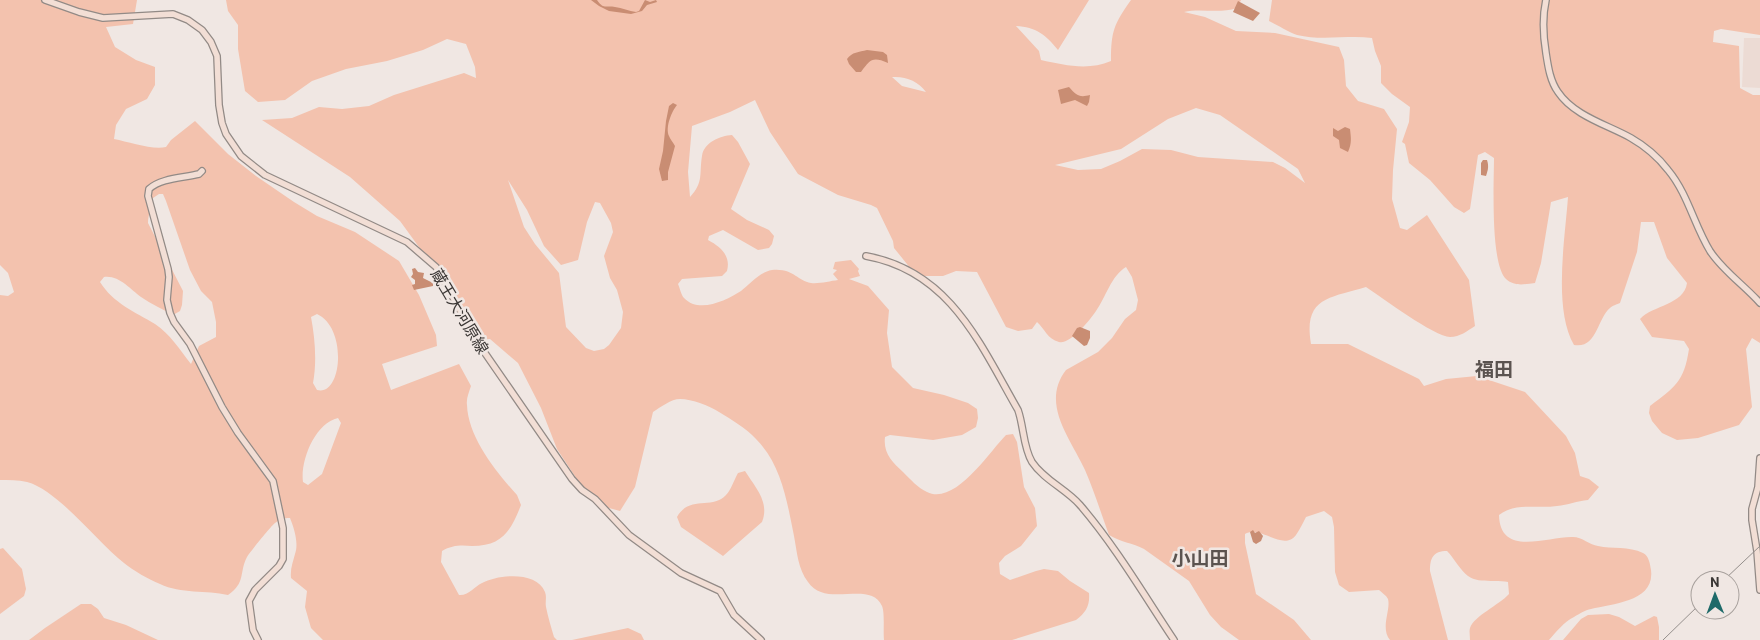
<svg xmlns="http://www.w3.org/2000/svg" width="1760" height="640" font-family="Barlow,'Noto Sans JP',sans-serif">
<rect width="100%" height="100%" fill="#f0e7e3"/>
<path fill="#ecdbd4" d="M1744,38H1760V88L1742,87Z"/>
<g fill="#f3c2ae" fill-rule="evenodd">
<path d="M0,0H137L133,24L106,27L115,47L136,60L155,67V85L147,99L126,109L116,125L114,139C129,142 152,150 166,147L171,140L195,121L228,154L256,176L294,202L317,216L355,232L399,261L419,295L436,335L437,346L382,364L391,390L459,364L471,386C469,392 466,399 467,405C468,437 496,472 517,495L521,505C511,531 502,546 472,546C461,545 452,545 442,551L441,562L459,595C468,596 474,587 482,583C499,574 537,571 545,592C547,597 545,602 546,607C548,617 551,627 554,637L557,640H323L311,628L305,607L307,591L291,578C290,569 293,562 295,554C299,543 294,528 290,518C284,518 280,519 275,523C271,526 250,552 247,557C239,572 246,583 228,595C206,590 181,594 160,584C148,579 134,571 124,563C97,542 58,490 27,482C18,480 9,480 0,480V295L8,296L14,292L8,273L0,265ZM159,194H163L166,201L190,270L201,291L212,302L216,322V337L199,346L191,364C180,350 170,334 155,324C135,312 113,303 100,282L104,277C119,275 130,289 141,297C151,304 163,309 173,315L180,311L182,305L183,291L148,223C148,214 152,207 153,198ZM317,314C348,328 342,397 317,390L313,383C317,362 315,338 311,317ZM338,418L341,423L322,474L308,485L303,482C300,461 315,423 338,418Z"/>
<path d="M226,0H1089L1058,50C1046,35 1036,27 1016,26L1039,51L1041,60C1064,65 1088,71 1111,61C1111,31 1114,24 1131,0H1241L1237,8C1219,14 1201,8 1184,12L1205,17L1236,31L1275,33L1339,47L1344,60L1346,86L1358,101L1384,109L1397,129L1393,170L1392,199L1400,228L1407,230L1427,215L1469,280L1475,326C1467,331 1460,337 1450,337C1435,337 1381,297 1366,287C1330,298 1303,297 1311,344H1348L1419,379L1424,386L1446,379L1477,376L1525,392L1566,436L1575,453L1580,476L1589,479L1599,487L1588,500C1577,501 1568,505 1557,506C1537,509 1516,502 1499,515C1500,558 1548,536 1573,537C1582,537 1590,545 1598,546C1612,549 1629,546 1643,553C1649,556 1650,564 1651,570C1655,602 1613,603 1591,609C1585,610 1579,614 1574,617C1564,622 1556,632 1549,640H1470C1470,636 1469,631 1470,628C1474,616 1499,605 1509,594L1508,582C1496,579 1479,584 1468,576C1460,570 1454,558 1447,551C1433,551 1430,558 1430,571L1448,640H1390C1380,628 1391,610 1388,599C1386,595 1382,593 1379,590L1349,592L1339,585L1335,572L1334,527L1332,517L1324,511L1306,517C1303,523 1300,529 1296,535C1283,552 1261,525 1245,534V543L1256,594L1294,620L1311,640H1239L1221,627L1210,615L1189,581L1144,549C1133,543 1120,542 1109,535C1101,513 1094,491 1085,470C1071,439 1040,404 1066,370L1098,352L1112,338L1125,319L1136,310L1138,300L1132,277L1126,267C1111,276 1106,297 1096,311C1090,320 1070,345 1059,342C1047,339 1045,329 1037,322L1032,329L1018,331L1006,327L977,272L956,271L943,276H922L911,269L894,248L893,241L877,208L871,205L838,195L798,174L770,132L755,100L730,112L692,126L688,172L690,197C704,182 699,174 702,156C704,142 720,136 732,135L738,142L750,164L731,209L747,220L769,230L774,236L772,244L769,248L758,250L723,230L709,236L708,240C721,247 731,256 727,271L722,276L682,279L678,284C680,288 681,295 684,298C699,314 727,300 741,291C750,284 760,272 772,270C794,268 797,281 811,283C819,284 830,281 838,280L833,274L837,270L833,269L835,262L851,260L859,269L858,271L860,276L849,279L868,286L889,310L887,333L892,367L913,388L944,395L968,403L977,409L978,418L976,427L962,435L933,440L890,435L885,437C883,453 892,462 903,472C910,479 918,488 927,492C955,506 989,452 1006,435L1013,434L1017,442L1024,487L1035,508L1037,526L1021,546L1005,556L999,563L1000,574L1010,580L1036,571L1044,569L1058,571L1070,581L1089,593C1090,606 1086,612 1076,620L1012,640H884C883,631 885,613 882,606C870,579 826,609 808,582C798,569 797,552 794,536C787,502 782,465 756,439C746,428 732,420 719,412C710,406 692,399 680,399C671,399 661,407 653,412L635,487L620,511L598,505L584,490L557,449L541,408L518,363L490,339L475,340L435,269L400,221L350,177L262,120L292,118L319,107L342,109L369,106L394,95L464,73L476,78L475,67L466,44L447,39L423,50L387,61L346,69L312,81L285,100L258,102L245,91L238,49V25L228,11ZM892,77C906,76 918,81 926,92L902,86ZM1196,108L1220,115L1298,169L1305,183L1285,168L1273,162L1198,157L1171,150L1142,149L1120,161L1101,169L1078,170L1055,165L1121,149L1168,119ZM508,180L527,210L544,246L561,265L578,260L587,222L595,202L600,203L611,223L613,232L604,256L610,278L617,290L623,312L621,328L609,345L604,349L594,351L586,348L566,327L559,273L535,244L524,227Z"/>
<path d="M1272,0H1760V35L1721,29L1714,31L1713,42L1739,46L1740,88L1753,95H1760V343L1752,338L1746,349L1752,407L1739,425L1698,438L1677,440L1662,433L1652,421L1649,413L1650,406C1675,387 1684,382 1689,349L1684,341L1652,337L1640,319C1653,305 1684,305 1687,283L1667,258L1654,222H1641L1637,252L1620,303C1617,304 1612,306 1610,308C1597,319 1597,349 1574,345C1553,309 1565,239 1568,197L1551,202L1541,263L1535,283C1525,284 1515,287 1506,279C1490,264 1494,181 1494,158L1485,152L1478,155L1470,209L1464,213L1454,207L1430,180L1409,163L1405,144L1402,142L1409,122L1410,107L1392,94L1381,83V66L1375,51L1372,38C1348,35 1321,41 1297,35C1288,32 1278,25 1269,21Z"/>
<path d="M745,471C755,487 770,502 762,522L723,556L681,527L677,517C689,495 712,510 726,495C731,490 734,480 738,473Z"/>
<path d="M3,548L22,569L26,589L24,596L0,614V549Z"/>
<path d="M81,604H91L98,609L104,618L126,625L158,640H29L45,628Z"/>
<path d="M1609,614L1619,617L1635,626L1654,616L1657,617L1659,627V640H1563L1581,619L1588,615Z"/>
<path d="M628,628L641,634L644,640H572Z"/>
</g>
<g fill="#c98d73">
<path d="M591,0H597C604,10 605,5 615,7C622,8 629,11 636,12L639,11L645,0L650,2L656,0L657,2L647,5L642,11L631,14L609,11L599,6Z"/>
<path d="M1238,1L1260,13L1253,21L1233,12Z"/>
<path d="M867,50L883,52L887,55L888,63C872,56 870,60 861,72H856L849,64L847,59C852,52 859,52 867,50Z"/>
<path d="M1069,87C1076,95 1079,98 1090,95L1089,102L1087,106L1075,100L1061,104L1058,90Z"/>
<path d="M673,103L677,105C672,111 665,127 669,136C670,139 673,142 675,146L668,172V180L662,181L659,169L663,151L666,121L669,106Z"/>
<path d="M1345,127L1350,129C1351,138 1352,143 1348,152L1340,148L1339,140L1333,136V128L1338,131Z"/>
<path d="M1483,160H1487C1489,166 1488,170 1486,176L1481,175V163Z"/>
<path d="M415,268L418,272L424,273L423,278L433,283V286L414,290L412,285L415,284V280L411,277L413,274L412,269Z"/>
<path d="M1080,327L1090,331V338L1087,345L1084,346L1072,336L1077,328Z"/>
<path d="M1253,530L1255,533L1259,531L1263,536L1261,541L1256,544L1253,542L1250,532Z"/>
</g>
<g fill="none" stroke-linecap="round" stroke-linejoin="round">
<g stroke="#928a86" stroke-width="8">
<g id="secondary">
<path d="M45,0L79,12L103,18L173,14L188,20L202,30L211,42L217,56L219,105L222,123L226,134L241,156L265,175L407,242L436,267L478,343L572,479L582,490L595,499L629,535L681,573L720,591L734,615L761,640"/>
<path d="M1546,0C1542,18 1543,35 1546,53C1548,66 1550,81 1558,92C1574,116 1608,125 1631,138C1645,146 1658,157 1668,170C1688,194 1694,225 1710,251C1723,271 1744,285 1760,303"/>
<path d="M202,171L199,174C183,178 161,178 149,189L148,196L168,269L169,277L167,300L170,313L174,322L190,344L222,407L238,433L273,481L283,528V559L279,566L255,590L249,601L253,630L258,640"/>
<path d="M866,256C950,271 980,344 1018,410C1024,427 1023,447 1032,462C1044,480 1066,489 1080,505C1116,547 1144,595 1174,640"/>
<path d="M1760,458L1758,487L1752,509V520L1757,551L1760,590"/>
</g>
</g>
<use href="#secondary" stroke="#f2ded5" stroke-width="5.5"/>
<g stroke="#958f8c" stroke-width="1">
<path d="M1724,580L1760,546"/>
<path d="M1663,640L1700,604"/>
</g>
</g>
<g text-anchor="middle" stroke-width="5" stroke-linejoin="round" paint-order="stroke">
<g font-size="16" fill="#3b3735" stroke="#f0e7e3">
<text transform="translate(460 311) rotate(59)" y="6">蔵王大河原線</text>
</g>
<g font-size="19" font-weight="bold" fill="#5b534f" stroke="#f0e7e3">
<text x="1494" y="376">福田</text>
<text x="1200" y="565">小山田</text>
</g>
</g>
<g transform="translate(1715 595) rotate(359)"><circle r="24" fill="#f0e7e3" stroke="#a8a19d"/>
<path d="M0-4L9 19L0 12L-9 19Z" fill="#1e6a69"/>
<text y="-8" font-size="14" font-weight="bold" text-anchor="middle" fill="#3b3735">N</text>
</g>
</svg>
